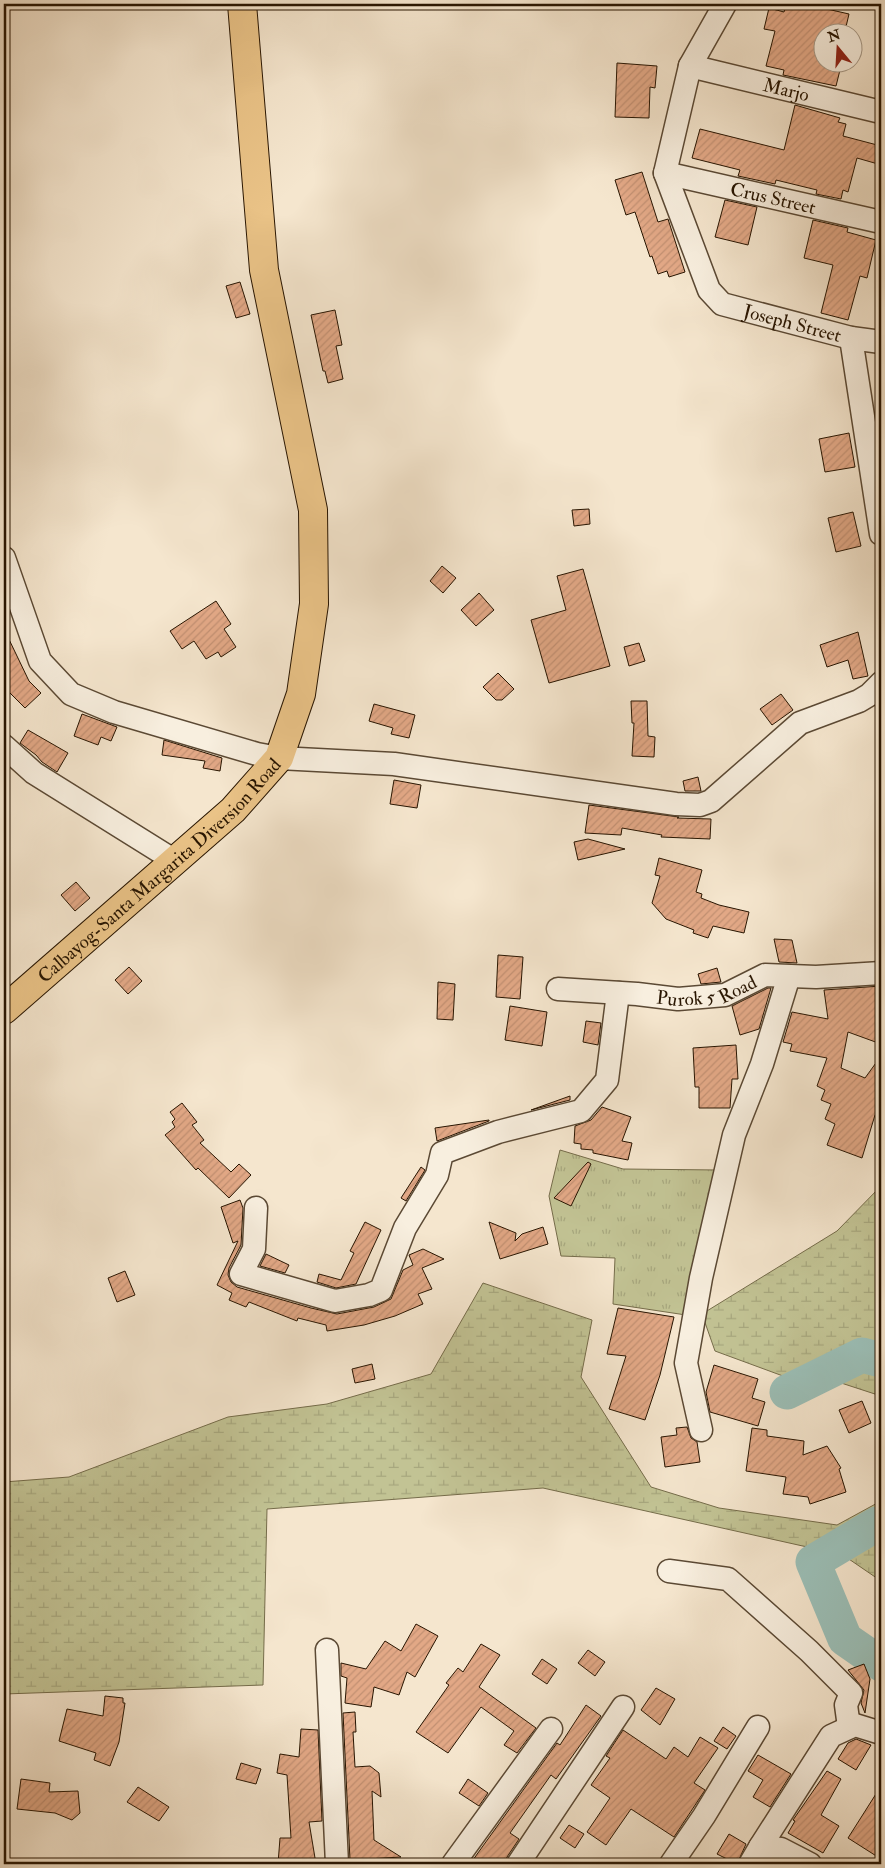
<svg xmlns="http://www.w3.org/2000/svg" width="885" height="1868" font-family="'IM FELL Double Pica',serif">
<defs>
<pattern id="wetland-marsh" width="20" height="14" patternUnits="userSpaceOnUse" patternTransform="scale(1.25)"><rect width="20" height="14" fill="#c2c394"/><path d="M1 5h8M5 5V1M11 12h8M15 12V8" fill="none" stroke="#a7a77e"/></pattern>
<pattern id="park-tufts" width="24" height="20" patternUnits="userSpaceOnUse" patternTransform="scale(1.25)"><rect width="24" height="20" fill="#c2c394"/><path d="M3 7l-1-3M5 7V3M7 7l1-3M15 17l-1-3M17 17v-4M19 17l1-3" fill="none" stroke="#a7a77e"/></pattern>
<pattern id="building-hatch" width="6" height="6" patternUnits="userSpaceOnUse" patternTransform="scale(1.25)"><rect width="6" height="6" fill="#e2a886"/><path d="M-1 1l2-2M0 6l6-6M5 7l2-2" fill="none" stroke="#c29072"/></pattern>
</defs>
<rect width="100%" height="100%" fill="#f5e6ce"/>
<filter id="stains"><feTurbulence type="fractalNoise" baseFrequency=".004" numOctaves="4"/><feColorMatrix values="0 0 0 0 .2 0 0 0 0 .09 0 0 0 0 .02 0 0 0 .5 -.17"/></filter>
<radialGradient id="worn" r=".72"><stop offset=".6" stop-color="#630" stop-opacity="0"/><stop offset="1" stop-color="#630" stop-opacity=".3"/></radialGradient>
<g fill="url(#wetland-marsh)" stroke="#756c4a">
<path d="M881,1186V1396L832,1380L783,1376L715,1351L702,1314L837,1231Z"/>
<path d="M483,1283L592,1320L581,1377L651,1487L719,1508L837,1525L881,1501V1581L843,1555L543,1488L267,1509L263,1685L4,1694V1482L69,1477L228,1417L327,1404L431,1374Z"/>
</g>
<path fill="url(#park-tufts)" stroke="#756c4a" d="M560,1150L623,1169L719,1170L686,1315L613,1304L615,1258L561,1256L549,1196Z"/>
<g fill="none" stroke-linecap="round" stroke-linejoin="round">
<g stroke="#9cc0b8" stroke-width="35">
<path d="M787,1392L862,1355L881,1360"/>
<path d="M881,1525L877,1524L813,1562L845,1639L881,1664"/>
</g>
</g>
<g fill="url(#building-hatch)" stroke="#281501">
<path d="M786,4H805L849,14L845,31L838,29L837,32H822V62H842L836,86L783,75L784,70L766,66L775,31L764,29L769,8L784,12Z"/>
<path d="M617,63L657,66L655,88L650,87L649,118L615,117Z"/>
<path d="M795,105L840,118L838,122L846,124L843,136L881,146L878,164L857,158L848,192L843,190L841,199L816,194L817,190L776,180L775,184L738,176L740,170L692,158L700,129L784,150Z"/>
<path d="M642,172L658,222L668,219L685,272L669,277L667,271L658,274L652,256L650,257L635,212L626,215L615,180Z"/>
<path d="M725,200L757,207L748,245L715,237Z"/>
<path d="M813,220L848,228L847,232L876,240L867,278L860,276L848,320L821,313L833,265L804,258Z"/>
<path d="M240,282L250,314L236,318L226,286Z"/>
<path d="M335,310L342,345L336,346L343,379L328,383L325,371H323L311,315Z"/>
<path d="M849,433L855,467L825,472L819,439Z"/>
<path d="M589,509L590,524L574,526L572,510Z"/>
<path d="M853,512L861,546L836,552L828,518Z"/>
<path d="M442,566L456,578L443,593L430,581Z"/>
<path d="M583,569L610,666L549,683L531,620L566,610L557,576Z"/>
<path d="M479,593L494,610L476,626L461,610Z"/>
<path d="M216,601L231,624L224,629L236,647L221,657L218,652L206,659L194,641L182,649L170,631Z"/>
<path d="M4,629L29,681L41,693L25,708L4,687Z"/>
<path d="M858,632L868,676L853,679L848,660L827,667L820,645Z"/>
<path d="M639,643L645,661L629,666L624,647Z"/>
<path d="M498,673L514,689L502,700H496L483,687Z"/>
<path d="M781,694L793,710L772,725L760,709Z"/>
<path d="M631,701H647L648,736L655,737L654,757L632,756L634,723H632Z"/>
<path d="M374,704L415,715L409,738L391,734L393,728L369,721Z"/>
<path d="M82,714L117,727L111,741L101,737L98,745L74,736Z"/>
<path d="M28,730L68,753L57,772L42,762L36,755L20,743Z"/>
<path d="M164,740L222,758L220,771L203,768L205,761L162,755Z"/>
<path d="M698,777L701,791H685L683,781Z"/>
<path d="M394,780L421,785L417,808L390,804Z"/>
<path d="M589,805L679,817L677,818L711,819L710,839L661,837L662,835L622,828L621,835L585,833Z"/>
<path d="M588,839L625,849L578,860L574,842Z"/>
<path d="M659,858L702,870L696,892L702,894L701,898L719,905L749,912L744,933L713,926L708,938L693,933L694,930L666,919L652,903L660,876L655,875Z"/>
<path d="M76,882L90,898L75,911L61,895Z"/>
<path d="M774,939L792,940L797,963L779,962Z"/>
<path d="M498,955L523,957L520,999L496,997Z"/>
<path d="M129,967L142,981L128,994L115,980Z"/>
<path d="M717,968L721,982L701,984L698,974Z"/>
<path d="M438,982L455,984L453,1020L437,1019Z"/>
<path d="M881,986V1044L848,1032L841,1068L865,1078L881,1056V1107L875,1115L862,1158L827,1145L835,1124L825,1119L831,1104L821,1100L825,1090L817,1086L827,1058L790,1051L792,1044L783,1042L792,1012L828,1019L824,990Z"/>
<path d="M768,988H771L759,1029L740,1035L732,1006Z"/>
<path d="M510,1006L547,1012L542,1046L505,1040Z"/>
<path d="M586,1021L601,1023L598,1045L583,1042Z"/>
<path d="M736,1045L738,1079H732L730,1108H699V1087H695L693,1048Z"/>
<path d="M570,1096V1100L531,1110Z"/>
<path d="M182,1103L197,1122L192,1125L204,1140L200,1143L231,1172L239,1164L251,1175L229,1198L198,1168L196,1170L165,1135L175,1127L172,1122L175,1119L170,1112Z"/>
<path d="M602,1107L631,1117L622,1141L632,1143L628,1160L593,1153V1150L581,1149V1144L574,1143L575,1126L591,1120Z"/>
<path d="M489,1120V1121L437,1141L435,1128Z"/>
<path d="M588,1162L591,1164L571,1206L554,1198Z"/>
<path d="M421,1167L425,1170L406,1201L401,1198Z"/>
<path d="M240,1200L243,1208L241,1245L229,1268L228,1275L231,1282L237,1287L311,1308L337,1314L374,1307L391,1299L403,1270L413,1265L409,1255L423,1249L444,1259L422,1268L432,1289L418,1294L423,1304L395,1316L364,1325L327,1331L326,1325L298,1318L297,1321L249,1302L246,1307L229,1300L232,1293L217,1285L238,1241L233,1243L221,1207Z"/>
<path d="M365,1222L381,1230L356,1284L336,1288L317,1282L319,1274L341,1280L354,1253L350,1251Z"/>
<path d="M489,1222L516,1233L515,1241L522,1234L543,1227L548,1244L500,1259Z"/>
<path d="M266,1254L289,1265L285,1273L260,1266Z"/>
<path d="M125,1271L135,1295L117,1302L108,1278Z"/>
<path d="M618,1308L674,1317L660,1375L645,1420L609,1409L626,1356L607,1354Z"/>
<path d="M372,1364L375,1379L355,1383L352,1369Z"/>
<path d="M714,1365L758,1379L752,1398L765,1402L758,1426L710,1412L706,1392Z"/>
<path d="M862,1401L871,1423L849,1433L839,1410Z"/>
<path d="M687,1427L691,1438L697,1442L700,1462L665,1467L661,1437L677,1435L676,1428Z"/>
<path d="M752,1428L767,1430V1436L804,1441L803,1455L827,1446L841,1468L839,1469L846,1492L810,1504L808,1497L783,1494L786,1477L746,1471Z"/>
<path d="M416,1624L438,1636L415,1677L407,1672L399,1695L374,1687L371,1707L345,1703L347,1678L341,1676V1663L366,1669L385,1641L401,1651Z"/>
<path d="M481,1644L500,1655L479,1687L536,1728L517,1753L504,1745L514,1731L481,1707L448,1753L416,1732L449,1685L446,1683L458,1668L463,1672Z"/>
<path d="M588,1650L605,1662L595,1676L578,1663Z"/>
<path d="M542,1659L557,1669L547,1684L532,1674Z"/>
<path d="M864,1664L870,1679L865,1713L861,1703L864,1690L848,1670Z"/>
<path d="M656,1688L675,1699L660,1725L641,1710Z"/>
<path d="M105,1696L123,1698V1703H125L119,1742L110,1766L94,1760L96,1753L59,1741L67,1709L103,1716Z"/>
<path d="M586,1705L601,1716L556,1779L551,1775L510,1833L519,1839L507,1857L505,1864H470L557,1743L560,1745Z"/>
<path d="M355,1712L356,1732H353L355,1767L370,1766L379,1773L381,1797L372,1791L374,1840L401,1857L350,1860L343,1713Z"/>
<path d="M723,1727L736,1736L727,1749L714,1741Z"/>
<path d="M301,1729L318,1730L322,1821L309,1822L316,1864H278L280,1838H291L287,1775L277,1773L280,1754L299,1757Z"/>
<path d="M623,1730L666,1759L674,1747L688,1757L700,1737L718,1748L694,1783L705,1790L674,1837L631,1809L606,1845L587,1832L610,1798L591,1785L610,1758L606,1756Z"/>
<path d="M856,1739L871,1745L856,1770L838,1759L848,1743Z"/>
<path d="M758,1755L791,1774L770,1807L753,1797L763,1780L748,1771Z"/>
<path d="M241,1763L261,1769L256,1784L236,1779Z"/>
<path d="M827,1771L841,1779L821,1815L839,1826L823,1853L788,1833L795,1821L793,1820Z"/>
<path d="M21,1779L50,1783L49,1792L78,1791L80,1813L72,1820L55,1813L17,1809Z"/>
<path d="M468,1779L488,1793L479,1806L459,1793Z"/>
<path d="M881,1786V1859L848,1838Z"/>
<path d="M138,1787L169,1807L159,1821L127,1802Z"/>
<path d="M569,1825L584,1834L575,1848L560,1838Z"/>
<path d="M729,1834L746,1844L737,1864L717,1854Z"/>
</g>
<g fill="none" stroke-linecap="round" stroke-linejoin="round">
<g stroke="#5b4934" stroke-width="25">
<g id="minor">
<path id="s1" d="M725,4L690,66L665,173L709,290L722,304L851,338L881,342"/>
<path id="s2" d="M690,66L881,112"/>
<path id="s3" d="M665,173L881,222"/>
<path d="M851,338L881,534"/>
<path d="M4,558L40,661L71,694L114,712L257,754L279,758L394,764L676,804L700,805L711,801L800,723L859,701L869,695L881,683"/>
<path d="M4,746L34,773L175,861"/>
<path id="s4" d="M558,989L637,994L678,999L725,995L765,975L816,977L881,973"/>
<path d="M256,1208L254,1249L241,1274L335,1301L369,1295L381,1290L405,1228L437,1175L442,1153L498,1132L581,1111L607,1080L618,993"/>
<path d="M701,1430L686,1363L701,1278L734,1135L762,1064L789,976"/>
<path d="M669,1571L728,1579L809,1651L851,1693L846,1705L849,1727"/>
<path d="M327,1650L337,1864"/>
<path d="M760,1847L831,1736L855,1725L881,1733"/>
<path d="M453,1864L551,1729"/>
<path d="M518,1864L623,1707"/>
<path d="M671,1864L704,1816L758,1727"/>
<path d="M750,1864L760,1847L781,1849L810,1864"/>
</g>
</g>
<g stroke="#281501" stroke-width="30">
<g id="highway">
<path id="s5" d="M4,1010L233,810L279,758L301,694L314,604L313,510L264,270L242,4"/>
</g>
</g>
<use href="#minor" stroke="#f8efdf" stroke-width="22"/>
<use href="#highway" stroke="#eac387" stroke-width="28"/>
</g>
<g text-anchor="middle" stroke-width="4" stroke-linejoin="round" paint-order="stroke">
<g font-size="19" fill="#281501" stroke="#f8efdf">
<text dy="7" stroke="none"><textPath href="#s2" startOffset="99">Marjo</textPath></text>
<text dy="7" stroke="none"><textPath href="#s3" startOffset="111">Crus Street</textPath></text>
<text dy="7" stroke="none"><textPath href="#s1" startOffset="398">Joseph Street</textPath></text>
<text dy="7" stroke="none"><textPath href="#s5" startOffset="209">Calbayog-Santa Margarita Diversion Road</textPath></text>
<text dy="7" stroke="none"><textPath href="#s4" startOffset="150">Purok 5 Road</textPath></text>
</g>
</g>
<rect width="885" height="1868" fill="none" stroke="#f5e6ce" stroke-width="20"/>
<rect x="5" y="5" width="875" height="1858" fill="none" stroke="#281501" stroke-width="2.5"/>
<rect x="10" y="10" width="865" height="1848" fill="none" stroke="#281501"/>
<g transform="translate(838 48) rotate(342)"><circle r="24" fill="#f8efdf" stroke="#a59886"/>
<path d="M0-4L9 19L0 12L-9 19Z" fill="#8f2418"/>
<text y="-8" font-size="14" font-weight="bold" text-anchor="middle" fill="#281501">N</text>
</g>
<rect width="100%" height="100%" filter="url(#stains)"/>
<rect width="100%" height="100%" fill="url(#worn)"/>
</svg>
